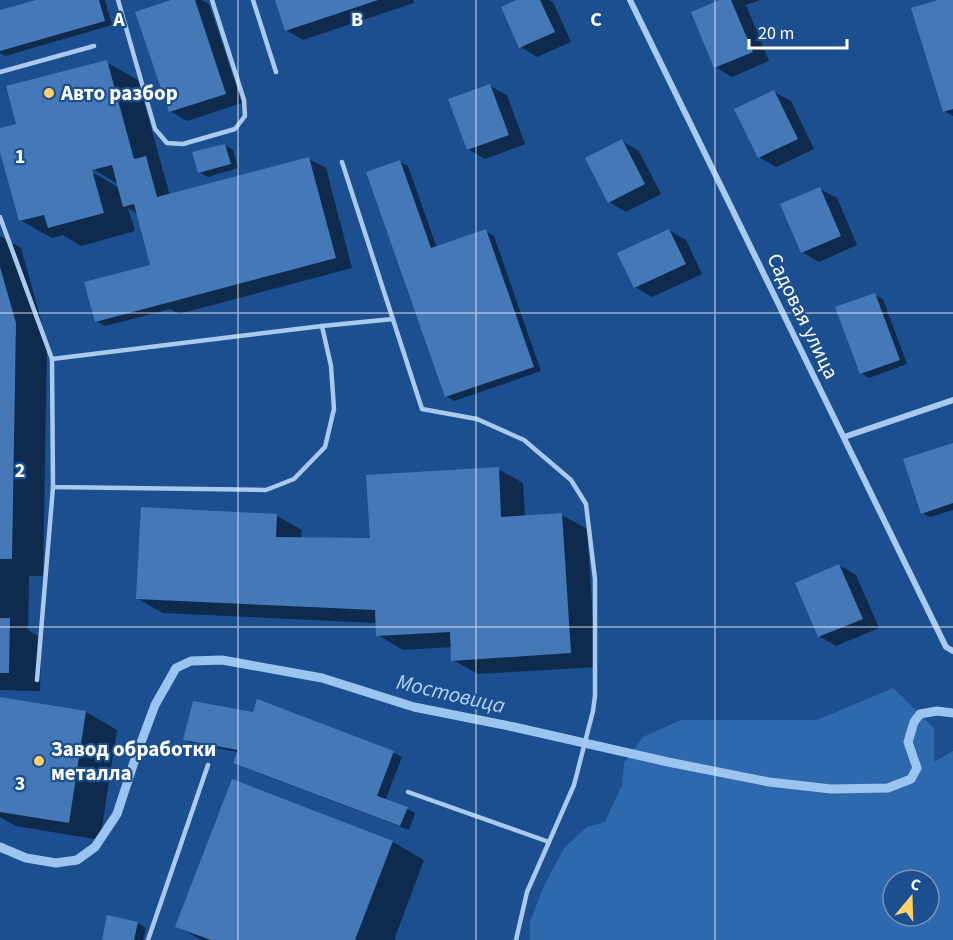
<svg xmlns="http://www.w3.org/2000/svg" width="953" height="940" font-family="'Source Sans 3',sans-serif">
<rect width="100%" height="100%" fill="#1b4f8f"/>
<path fill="#2e69ad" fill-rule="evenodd" d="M893,688L934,728V762L953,751V940H530V922L543,888L564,848L587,827L605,822L622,785L624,763L643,737L681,720H817ZM893,880H929V916H893Z"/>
<g fill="#0007" fill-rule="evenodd">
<path d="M41,0H105L112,25L5,56L0,53V12Z"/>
<path d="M176,0H202L209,4L242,103L187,121L170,111Z"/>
<path d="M276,0H413L414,3L303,40L286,30Z"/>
<path d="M520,0H549L553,2L571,42L537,57L521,47L503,8Z"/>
<path d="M723,0H760L746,5L769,61L732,77L715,67Z"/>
<path d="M943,0H953V116L944,111Z"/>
<path d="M106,62L138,80L170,196L309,159L326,168L352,268L179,314L170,309L105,326L96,321L152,268L138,214L128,208L135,231L81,246L63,235L52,238L20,220L0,146V129L17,125ZM86,165L118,184V187L85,168Z"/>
<path d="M490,86L507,95L525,144L485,159L468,149Z"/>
<path d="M774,92L791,101L814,149L776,167L759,157Z"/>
<path d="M622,141L639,151L661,194L626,212L609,202Z"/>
<path d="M225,145L233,150L238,168L208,177L199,172Z"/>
<path d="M400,162L408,166L437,248L486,231L494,236L541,371L454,401L446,396Z"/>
<path d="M820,189L837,198L857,245L819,262L802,252Z"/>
<path d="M669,230L686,240L702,274L652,297L635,287Z"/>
<path d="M0,236L21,248L47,342L43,576H29L28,630L41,638L40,691L0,690Z"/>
<path d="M875,295L883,299L907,364L869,378L861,373Z"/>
<path d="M953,445V510L930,517L922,513Z"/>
<path d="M498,469L523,483L525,517L562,515L587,529L596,667L478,674L453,660L452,647L403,650L378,635L377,623L163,613L138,599L277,516L302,530L301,539H372Z"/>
<path d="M839,565L856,575L879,628L836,646L819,636Z"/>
<path d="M0,699L86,712L117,730L100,840L16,826L0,817Z"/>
<path d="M258,701L394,753L402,757L385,801L407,809L415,813L409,830L243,767L235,763L239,752L193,744L185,740L254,713Z"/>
<path d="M393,842L424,860L394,940H201L177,926Z"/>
<path d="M109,917L138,923L146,928L143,940H104Z"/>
</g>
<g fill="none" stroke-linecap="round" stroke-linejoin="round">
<path stroke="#9cc4f0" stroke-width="9" d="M0,847L26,858L56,863L77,860L95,847L117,814L136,756L155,705L176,668L191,661L222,660L322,678L414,707L514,727L668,762L769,782L831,789L888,788L911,779L917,768L908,742L914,722L920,714L937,711L953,713"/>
</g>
<g fill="#4478b7">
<path d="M36,0H99L105,21L0,51V10Z"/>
<path d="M171,0H195L226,94L169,112L135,12Z"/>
<path d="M275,0H378L285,31Z"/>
<path d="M516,0H540L555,32L519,48L501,7Z"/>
<path d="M719,0H731L753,52L714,68L691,12Z"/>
<path d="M938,0H953V109L943,112L911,8Z"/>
<path d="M107,60L134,159L146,156L157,197L309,157L336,258L95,322L84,282L150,265L134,204L123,207L112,165L92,170L104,213L48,228L44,215L19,221L0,152V128L16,124L6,86Z"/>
<path d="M490,84L509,135L467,150L448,99Z"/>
<path d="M774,90L798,139L758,158L734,109Z"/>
<path d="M622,139L645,184L608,203L585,158Z"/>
<path d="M225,144L231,164L198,173L192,152Z"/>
<path d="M400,160L431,248L486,229L534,367L445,397L366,172Z"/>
<path d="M820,187L841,236L801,253L780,204Z"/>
<path d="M669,229L686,264L634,288L617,253Z"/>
<path d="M0,267L16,323L12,559H0Z"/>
<path d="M875,293L900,360L860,374L835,307Z"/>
<path d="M953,443V503L921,514L903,459Z"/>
<path d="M499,467L501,517L562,513L571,653L451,661L450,632L376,636L375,610L136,599L141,507L277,514L276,537L370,538L366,475Z"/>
<path d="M839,564L863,619L818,637L795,583Z"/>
<path d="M0,618H10L9,673H0Z"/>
<path d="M0,697L86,711L69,823L0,812Z"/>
<path d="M257,699L394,751L377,796L408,807L400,826L233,763L238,750L183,740L193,701L253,712Z"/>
<path d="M232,779L393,841L355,940H211L175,927Z"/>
<path d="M107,915L138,922L134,940H102Z"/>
</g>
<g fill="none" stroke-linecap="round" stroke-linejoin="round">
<g stroke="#a9c9ee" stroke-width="4.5">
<path d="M118,0L155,129L167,143L183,144L235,129L245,116L244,100L212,0"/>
<path d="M253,0L276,72"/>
<path d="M0,72L94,46"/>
<path d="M342,162L422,409L477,419L524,440L571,480L586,504L595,579V696L593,711L574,785L527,892L516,940"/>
<path d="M0,217L52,359L322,326"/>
<path d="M52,359L53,487L266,490L294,479L325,447L334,409L331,366L322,326L393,319"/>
<path d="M37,680L53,487"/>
<path d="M408,792L549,842"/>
<path d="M148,940L208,765"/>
</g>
<g stroke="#a9c9ee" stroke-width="6">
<path d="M630,0L946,647L953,651"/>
<path d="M844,437L953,400"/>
</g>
</g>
<path fill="none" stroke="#fff" stroke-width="1.5" stroke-opacity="0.55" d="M238,0V940M476,0V940M715,0V940M0,313H953M0,627H953"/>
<g fill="#ffd166" stroke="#1b4f8f" stroke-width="2">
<circle cx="49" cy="93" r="6"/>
<circle cx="39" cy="761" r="6"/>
</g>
<g text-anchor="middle" stroke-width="4.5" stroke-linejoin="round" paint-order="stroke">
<g font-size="21" font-weight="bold" fill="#fff" stroke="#1b4f8f" text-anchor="start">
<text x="61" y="100">Авто разбор</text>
<text x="51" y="756">Завод обработки<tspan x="51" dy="24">металла</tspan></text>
</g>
<g font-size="21" fill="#fff" stroke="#1b4f8f">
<text transform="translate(803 316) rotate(64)" y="7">Садовая улица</text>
</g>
<g font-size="22" font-style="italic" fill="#b5d3f5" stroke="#1b4f8f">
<text transform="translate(451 693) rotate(13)" y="8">Мостовица</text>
</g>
</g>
<g font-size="20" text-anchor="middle" font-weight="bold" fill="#fff" stroke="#1b4f8f" stroke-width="4.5" stroke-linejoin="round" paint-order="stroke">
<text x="119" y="26">A</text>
<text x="357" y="26">B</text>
<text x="596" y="26">C</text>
<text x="20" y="163">1</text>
<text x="20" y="477">2</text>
<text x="20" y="790">3</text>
</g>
<g transform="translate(911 898) rotate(19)"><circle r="28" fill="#1b4f8f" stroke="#7695bc" stroke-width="1.5"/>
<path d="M0-4.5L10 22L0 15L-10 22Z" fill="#ffd166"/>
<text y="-9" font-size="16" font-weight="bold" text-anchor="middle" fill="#ffffff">С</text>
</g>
<path d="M749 39v9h98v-9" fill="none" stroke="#ffffff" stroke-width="3"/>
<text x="758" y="39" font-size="18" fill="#ffffff" stroke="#1b4f8f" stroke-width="4.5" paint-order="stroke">20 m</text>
</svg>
